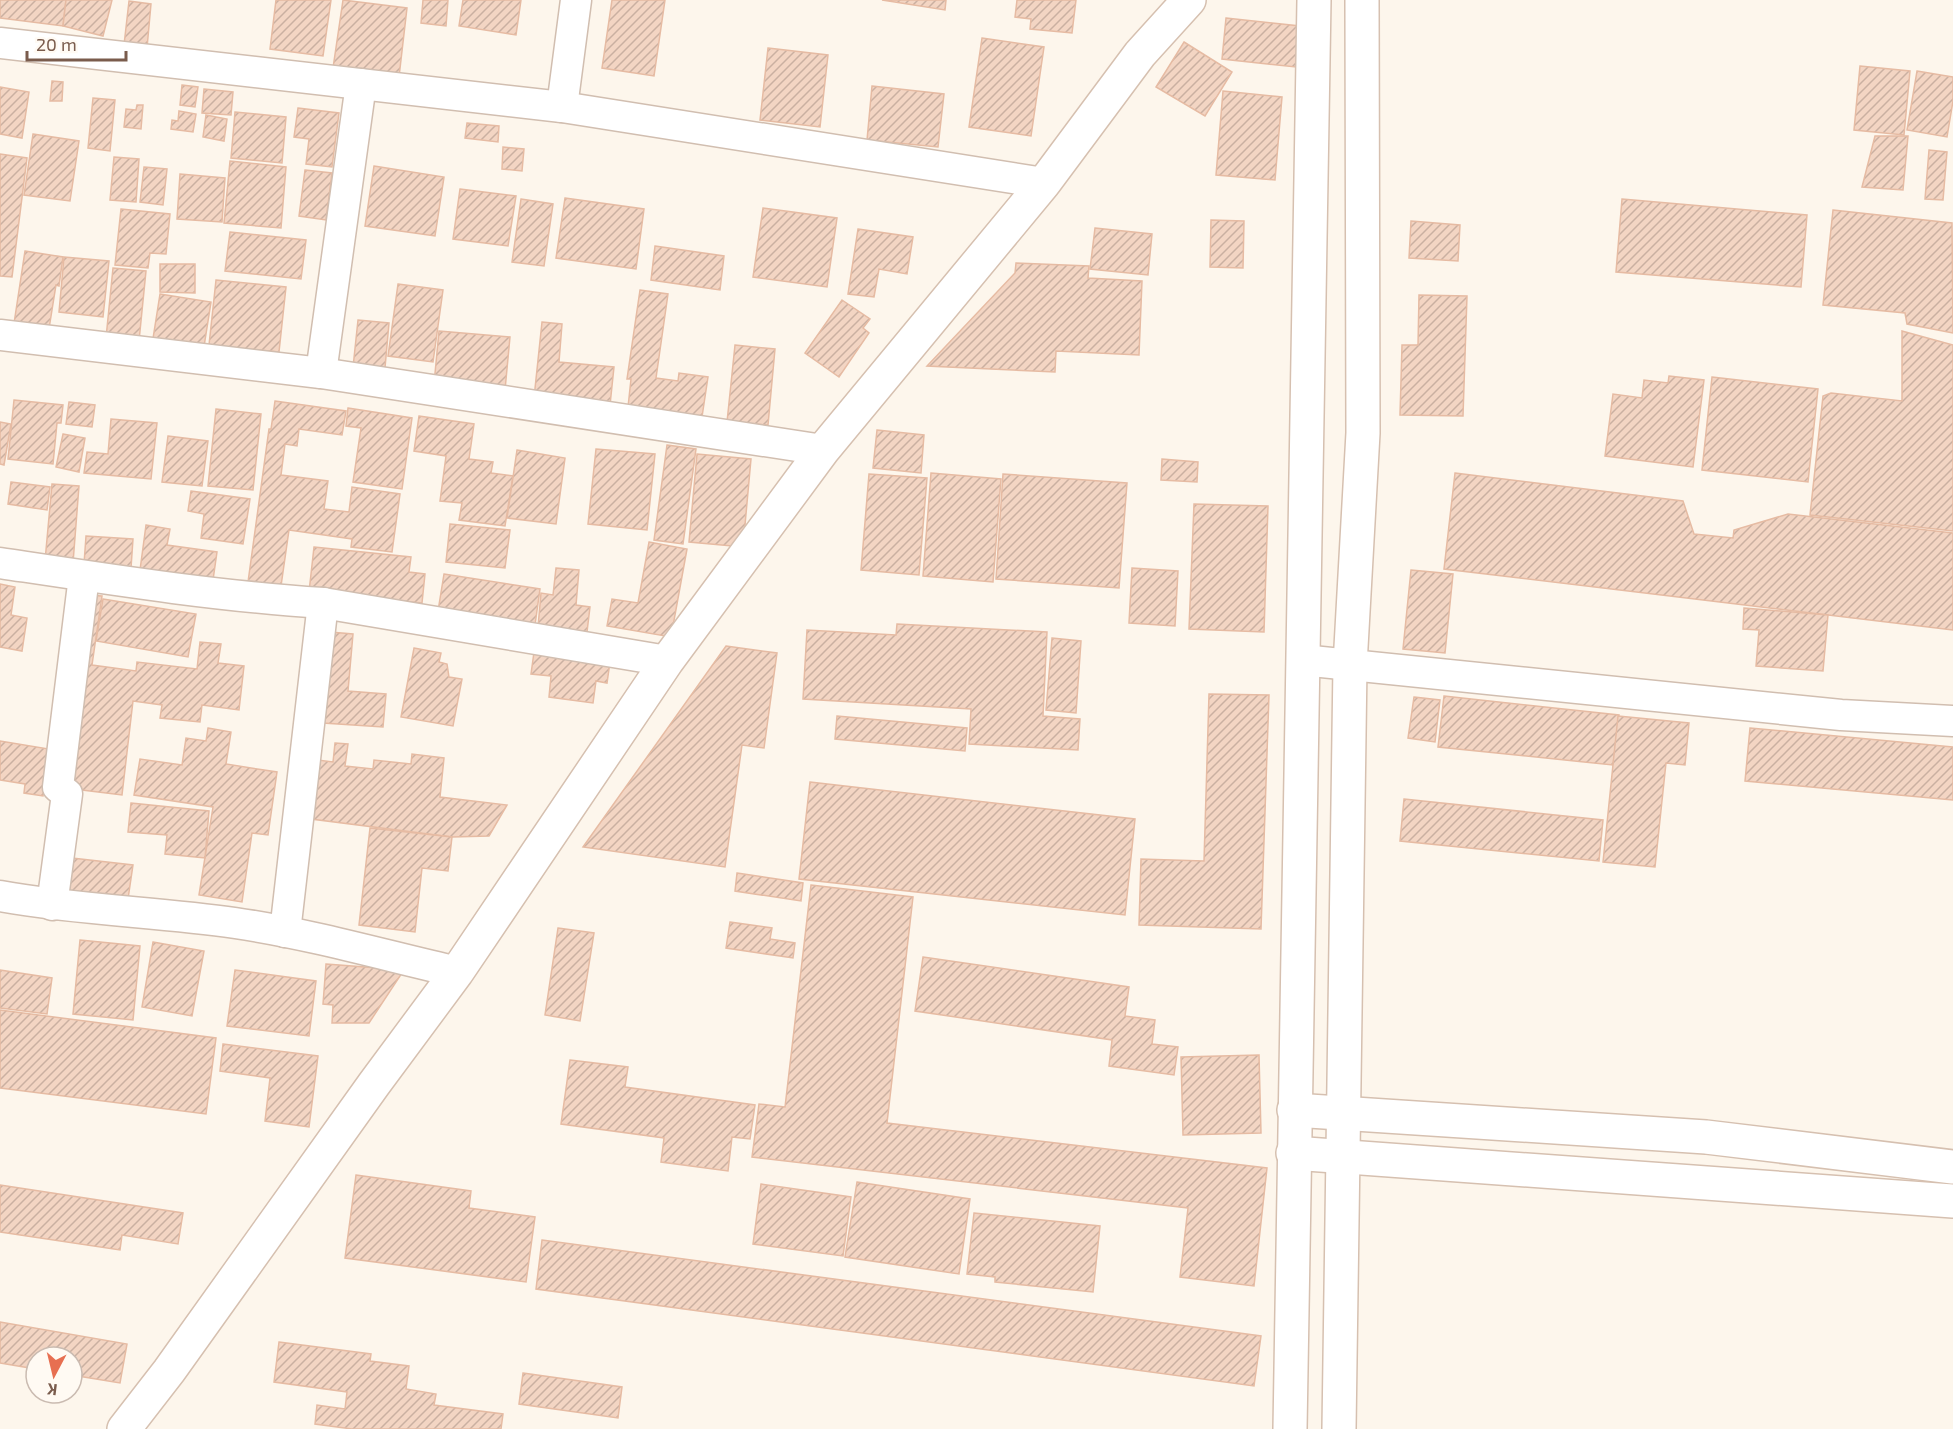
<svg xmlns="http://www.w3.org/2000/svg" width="1953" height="1429" font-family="'Exo 2',sans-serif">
<defs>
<pattern id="building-hatch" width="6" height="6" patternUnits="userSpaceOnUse" patternTransform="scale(1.5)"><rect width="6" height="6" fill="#f3d5c3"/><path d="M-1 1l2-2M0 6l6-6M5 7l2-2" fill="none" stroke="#cab0a1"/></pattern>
</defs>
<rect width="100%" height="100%" fill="#fdf6ec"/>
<g fill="url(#building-hatch)" stroke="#e6bba3" stroke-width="1.5">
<path d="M0,0H66L63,26L0,18Z"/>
<path d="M66,0H112L103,36L63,26Z"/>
<path d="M276,0H331L323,56L270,49Z"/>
<path d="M343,0L407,8L399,77L333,68Z"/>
<path d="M423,0H448L446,26L421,23Z"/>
<path d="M463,0H521L516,35L459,26Z"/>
<path d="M612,0H665L654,76L602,68Z"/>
<path d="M882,0H946L945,10Z"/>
<path d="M1017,0H1076L1072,33L1030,29L1031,19L1015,17Z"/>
<path d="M129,1L151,4L147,48L124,45Z"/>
<path d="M1226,18L1300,26L1296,67L1222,59Z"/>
<path d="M982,38L1044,47L1031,136L969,127Z"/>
<path d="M1184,42L1232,72L1205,116L1156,87Z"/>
<path d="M768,48L828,55L820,127L760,120Z"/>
<path d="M1860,66L1910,71L1904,135L1854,130Z"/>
<path d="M1917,71L1953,77V101L1947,137L1907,130Z"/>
<path d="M52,81L63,82L62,101H50Z"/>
<path d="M182,85L198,87L195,107L180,105Z"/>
<path d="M872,86L944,94L938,147L867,140Z"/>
<path d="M0,87L29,92L22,138L0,134Z"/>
<path d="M204,89L233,92L231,115L202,113Z"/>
<path d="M1223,91L1282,97L1275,180L1216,175Z"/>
<path d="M93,98L115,100L110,151L88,148Z"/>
<path d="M137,105H143L141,129L124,127L126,109L136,110Z"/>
<path d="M298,108L339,113L332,167L306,164L309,139L294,137Z"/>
<path d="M179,111L196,114L193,132L171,129L172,120L178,121Z"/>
<path d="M235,112L286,117L282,163L231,158Z"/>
<path d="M206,115L227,119L224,141L203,137Z"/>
<path d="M467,123L499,126L498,142L465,138Z"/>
<path d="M33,134L79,141L70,201L24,195Z"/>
<path d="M1875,136H1908L1903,190L1862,187Z"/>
<path d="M503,147L524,149L522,171L502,169Z"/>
<path d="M1929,150L1947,152L1943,200L1925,199Z"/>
<path d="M0,154L27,158L12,277L0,276Z"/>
<path d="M114,157L139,159L136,202L110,200Z"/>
<path d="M230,161L286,167L281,228L224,223Z"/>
<path d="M374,166L444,177L435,236L365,226Z"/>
<path d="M144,167L167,169L163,205L140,202Z"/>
<path d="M305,170L332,173L326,220L299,216Z"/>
<path d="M180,174L225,178L222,222L177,219Z"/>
<path d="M460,189L516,196L508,246L453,239Z"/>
<path d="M565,198L644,209L636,269L556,258Z"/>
<path d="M521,199L553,204L544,266L512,262Z"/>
<path d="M1622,199L1807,215L1801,287L1616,272Z"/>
<path d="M763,208L837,218L827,287L753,277Z"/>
<path d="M121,209L170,214L166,254L150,253L148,268L115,265Z"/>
<path d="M1833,210L1952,223L1953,333L1907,324L1905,313L1823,305Z"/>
<path d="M1211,220L1244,221L1243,268L1210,267Z"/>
<path d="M1411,221L1460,225L1458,261L1409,258Z"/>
<path d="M1095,228L1152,234L1148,275L1090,269Z"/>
<path d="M858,229L913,237L907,274L879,269L874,297L848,294Z"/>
<path d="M230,232L306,240L301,279L225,271Z"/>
<path d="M655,246L724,256L720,290L651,280Z"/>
<path d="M25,251L63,257L59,286L56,285L48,335L13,330Z"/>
<path d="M64,257L109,261L103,317L59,312Z"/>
<path d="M1016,263L1089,266L1088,278L1142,281L1139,355L1056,351L1055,372L927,366L1015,273Z"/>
<path d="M160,264H195V293L160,292Z"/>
<path d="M113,268L146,271L139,341L106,338Z"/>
<path d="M216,280L286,287L279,352L209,345Z"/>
<path d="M398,284L443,290L433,362L388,356Z"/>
<path d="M640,290L668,294L656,378L678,381L679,373L708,377L702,417L628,407L631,379H627Z"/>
<path d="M160,294L211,302L203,353L152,345Z"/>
<path d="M1419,295L1467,296L1463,416L1400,415L1402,345H1418Z"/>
<path d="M842,300L870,319L863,328L869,333L839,377L805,353Z"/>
<path d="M358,320L389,323L384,379L352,377Z"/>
<path d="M542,322L562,324L559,362L614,367L610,405L534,398Z"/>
<path d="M439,331L510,337L505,390L434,384Z"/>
<path d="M1902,331L1953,345V531L1810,515L1823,396L1831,393L1902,401Z"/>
<path d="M735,345L775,349L768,425L727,422Z"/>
<path d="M1669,376L1704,380L1693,467L1605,456L1613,394L1642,398L1644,380L1668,383Z"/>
<path d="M1712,377L1818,389L1808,482L1702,470Z"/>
<path d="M14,400L63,405L61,423H57L53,464L8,459Z"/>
<path d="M275,401L346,411L342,435L299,429L297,446L285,444L281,475L328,481L324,509L349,512L352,487L400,494L392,552L351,547L352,539L289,530L281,586L248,582L269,429H271Z"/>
<path d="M69,402L95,405L92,427L66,424Z"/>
<path d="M348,408L412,418L402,489L353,482L361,428L346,426Z"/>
<path d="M216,409L261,414L253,490L208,486Z"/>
<path d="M419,416L474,424L469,459L493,462L491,473L513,476L505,526L459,520L462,503L440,501L446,456L414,451Z"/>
<path d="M111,419L157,423L151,479L84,473L87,452L108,454Z"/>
<path d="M0,422L11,424L4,465L0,464Z"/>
<path d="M877,430L924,435L921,473L873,468Z"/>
<path d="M63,434L85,438L79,472L56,467Z"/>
<path d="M168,436L208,441L202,486L162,482Z"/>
<path d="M667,445L696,449L683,544L654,540Z"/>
<path d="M596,449L655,454L647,530L588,524Z"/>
<path d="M517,450L565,458L556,524L507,518Z"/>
<path d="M697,454L751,459L743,547L689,542Z"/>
<path d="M1162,459L1198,462L1197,482L1161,480Z"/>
<path d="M931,473L1001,479L993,582L923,576Z"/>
<path d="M1455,473L1683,501L1694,534L1733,538L1734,530L1788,514L1953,533V630L1444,569Z"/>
<path d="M869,474L927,478L919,575L861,570Z"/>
<path d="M1003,474L1127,483L1119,588L996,579Z"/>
<path d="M11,482L50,487L47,510L8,504Z"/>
<path d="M52,484L79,486L73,563L45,561Z"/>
<path d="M191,491L250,499L243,544L201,538L204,514L188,511Z"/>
<path d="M1194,504L1268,506L1264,632L1189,629Z"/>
<path d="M450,524L510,530L505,568L446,562Z"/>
<path d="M146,525L170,529L167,545L217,552L213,580L140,570Z"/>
<path d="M86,536L133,539L131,568L84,564Z"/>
<path d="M649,542L687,549L671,637L607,626L612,599L638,603Z"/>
<path d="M314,547L411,557L409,572L425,574L422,603L309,592Z"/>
<path d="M556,568L579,570L576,605L590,607L587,632L538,627L541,593L553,595Z"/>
<path d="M1132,568L1178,571L1175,626L1129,623Z"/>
<path d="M1411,570L1453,574L1445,653L1403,649Z"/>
<path d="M444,574L540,589L535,625L438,611Z"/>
<path d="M0,584L15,587L11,615L27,618L22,651L0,647Z"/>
<path d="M85,595L102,596L92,665L136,671L137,662L197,669L200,642L221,644L218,663L244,666L239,710L202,705L200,722L160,718L162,705L133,701L122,795L66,788Z"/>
<path d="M103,599L196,614L188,657L96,641Z"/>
<path d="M1744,608L1828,615L1823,671L1756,666L1759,630L1743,629Z"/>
<path d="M897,624L1047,632L1043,716L1080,719L1078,750L969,744L971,709L803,699L807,630L896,635Z"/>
<path d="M330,632L353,634L348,691L386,694L383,727L323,723Z"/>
<path d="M1052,638L1081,641L1076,713L1046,710Z"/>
<path d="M535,645L611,655L607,683L596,681L593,703L549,697L551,676L531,674Z"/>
<path d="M726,646L777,653L764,748L742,745L725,867L583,847Z"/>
<path d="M414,648L441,653L439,662L447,664L449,677L462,679L453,726L401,717Z"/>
<path d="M1209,694L1269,695L1261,929L1139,925L1141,859L1204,861Z"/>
<path d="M1444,696L1619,715L1613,765L1438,747Z"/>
<path d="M1414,697L1440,700L1435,742L1408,738Z"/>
<path d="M837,716L967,728L965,751L835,739Z"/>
<path d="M1618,716L1689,723L1685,765L1666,763L1655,867L1603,862Z"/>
<path d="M208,728L231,732L226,764L277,772L268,835L252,833L242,902L199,895L213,807L134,795L140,759L182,765L186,738L206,741Z"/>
<path d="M1750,728L1953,747V800L1745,781Z"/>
<path d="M0,741L49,749L43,796L24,793L25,784L0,780Z"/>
<path d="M335,743L348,744L345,766L373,769L374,760L411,764L412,754L444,758L440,797L507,805L489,836L452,837L311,819L318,760L333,762Z"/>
<path d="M810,782L1135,819L1125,915L799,879Z"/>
<path d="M1404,799L1603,820L1599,861L1400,841Z"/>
<path d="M131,803L209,811L205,858L165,854L167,835L128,832Z"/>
<path d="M370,828L452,837L448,871L422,868L415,932L359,925Z"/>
<path d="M72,858L133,865L128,899L68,891Z"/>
<path d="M737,873L803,883L801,901L735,891Z"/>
<path d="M811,885L913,897L887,1123L1267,1168L1254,1286L1180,1277L1188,1208L752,1157L759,1104L785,1107Z"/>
<path d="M730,922L772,928L770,939L795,943L793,958L726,948Z"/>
<path d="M558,928L594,933L580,1021L545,1015Z"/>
<path d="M80,940L140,946L133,1020L73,1014Z"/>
<path d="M153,942L204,951L192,1016L142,1007Z"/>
<path d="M923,957L1129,987L1125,1016L1155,1020L1152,1044L1178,1047L1174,1075L1109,1066L1112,1040L915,1011Z"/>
<path d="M326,964L404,970L369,1023H332L333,1005L323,1004Z"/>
<path d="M0,970L52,978L47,1014L0,1008Z"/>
<path d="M235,970L316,981L309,1036L227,1026Z"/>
<path d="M0,1010L216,1038L206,1114L0,1088Z"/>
<path d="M223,1044L318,1056L309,1127L265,1121L270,1078L220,1071Z"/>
<path d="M1259,1055L1261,1133L1183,1135L1181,1057Z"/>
<path d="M570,1060L628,1067L625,1087L755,1105L750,1139L732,1137L728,1171L661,1162L664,1138L561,1124Z"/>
<path d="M356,1175L471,1191L469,1208L535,1217L526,1282L345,1258Z"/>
<path d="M857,1182L970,1199L959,1274L845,1257Z"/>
<path d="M761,1184L851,1197L843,1256L753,1244Z"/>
<path d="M0,1185L183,1213L178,1244L122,1235L120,1250L0,1232Z"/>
<path d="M974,1213L1100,1226L1093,1292L995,1282V1277L967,1274Z"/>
<path d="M542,1240L1261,1336L1254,1386L536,1289Z"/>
<path d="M0,1322L127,1344L120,1383L72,1375V1357H36V1369L0,1363Z"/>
<path d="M279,1342L371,1354L370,1361L409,1366L406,1389L436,1394L434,1405L503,1414L501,1429H352L315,1424L317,1405L345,1409L347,1392L274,1382Z"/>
<path d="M523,1373L622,1387L618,1418L519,1404Z"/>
</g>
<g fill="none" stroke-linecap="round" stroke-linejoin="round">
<g stroke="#d1beb0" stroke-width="33">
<g id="street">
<path d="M0,43L562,107L1044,183"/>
<path d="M562,107L576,0"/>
<path d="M0,335L321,373L823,450"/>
<path d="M321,373L361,84"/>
<path d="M0,563C107,579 215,596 323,603L667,661"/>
<path d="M1302,660L1841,715L1953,721"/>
<path d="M0,896C78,910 157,912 235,923C310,934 383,955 457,972"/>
<path d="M52,905L67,794L58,787L84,576"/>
<path d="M285,932L323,603"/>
</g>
</g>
<g stroke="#d6c0b0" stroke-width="36">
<g id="secondary">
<path d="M1294,1110L1706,1137L1953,1167"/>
<path d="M1293,1153L1953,1201"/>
<path d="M124,1429L169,1371L374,1084L457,972L667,661L823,450L1044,183L1140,54L1189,0"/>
<path d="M1290,1429L1314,0"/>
<path d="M1339,1429L1350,665L1363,433L1362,0"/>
</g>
</g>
<use href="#street" stroke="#fff" stroke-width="30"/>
<use href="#secondary" stroke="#fff" stroke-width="33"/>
</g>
<g transform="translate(54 1375) rotate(187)"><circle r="28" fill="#fffaf3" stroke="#cabbb1" stroke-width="1.5"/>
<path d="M0-4.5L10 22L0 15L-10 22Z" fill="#e76f51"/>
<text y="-9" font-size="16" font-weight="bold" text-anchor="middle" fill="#7a5c4d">K</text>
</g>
<path d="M27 51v9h99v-9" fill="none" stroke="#7a5c4d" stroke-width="3"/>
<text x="36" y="51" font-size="18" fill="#7a5c4d" stroke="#fffaf3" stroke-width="4.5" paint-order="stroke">20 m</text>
</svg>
